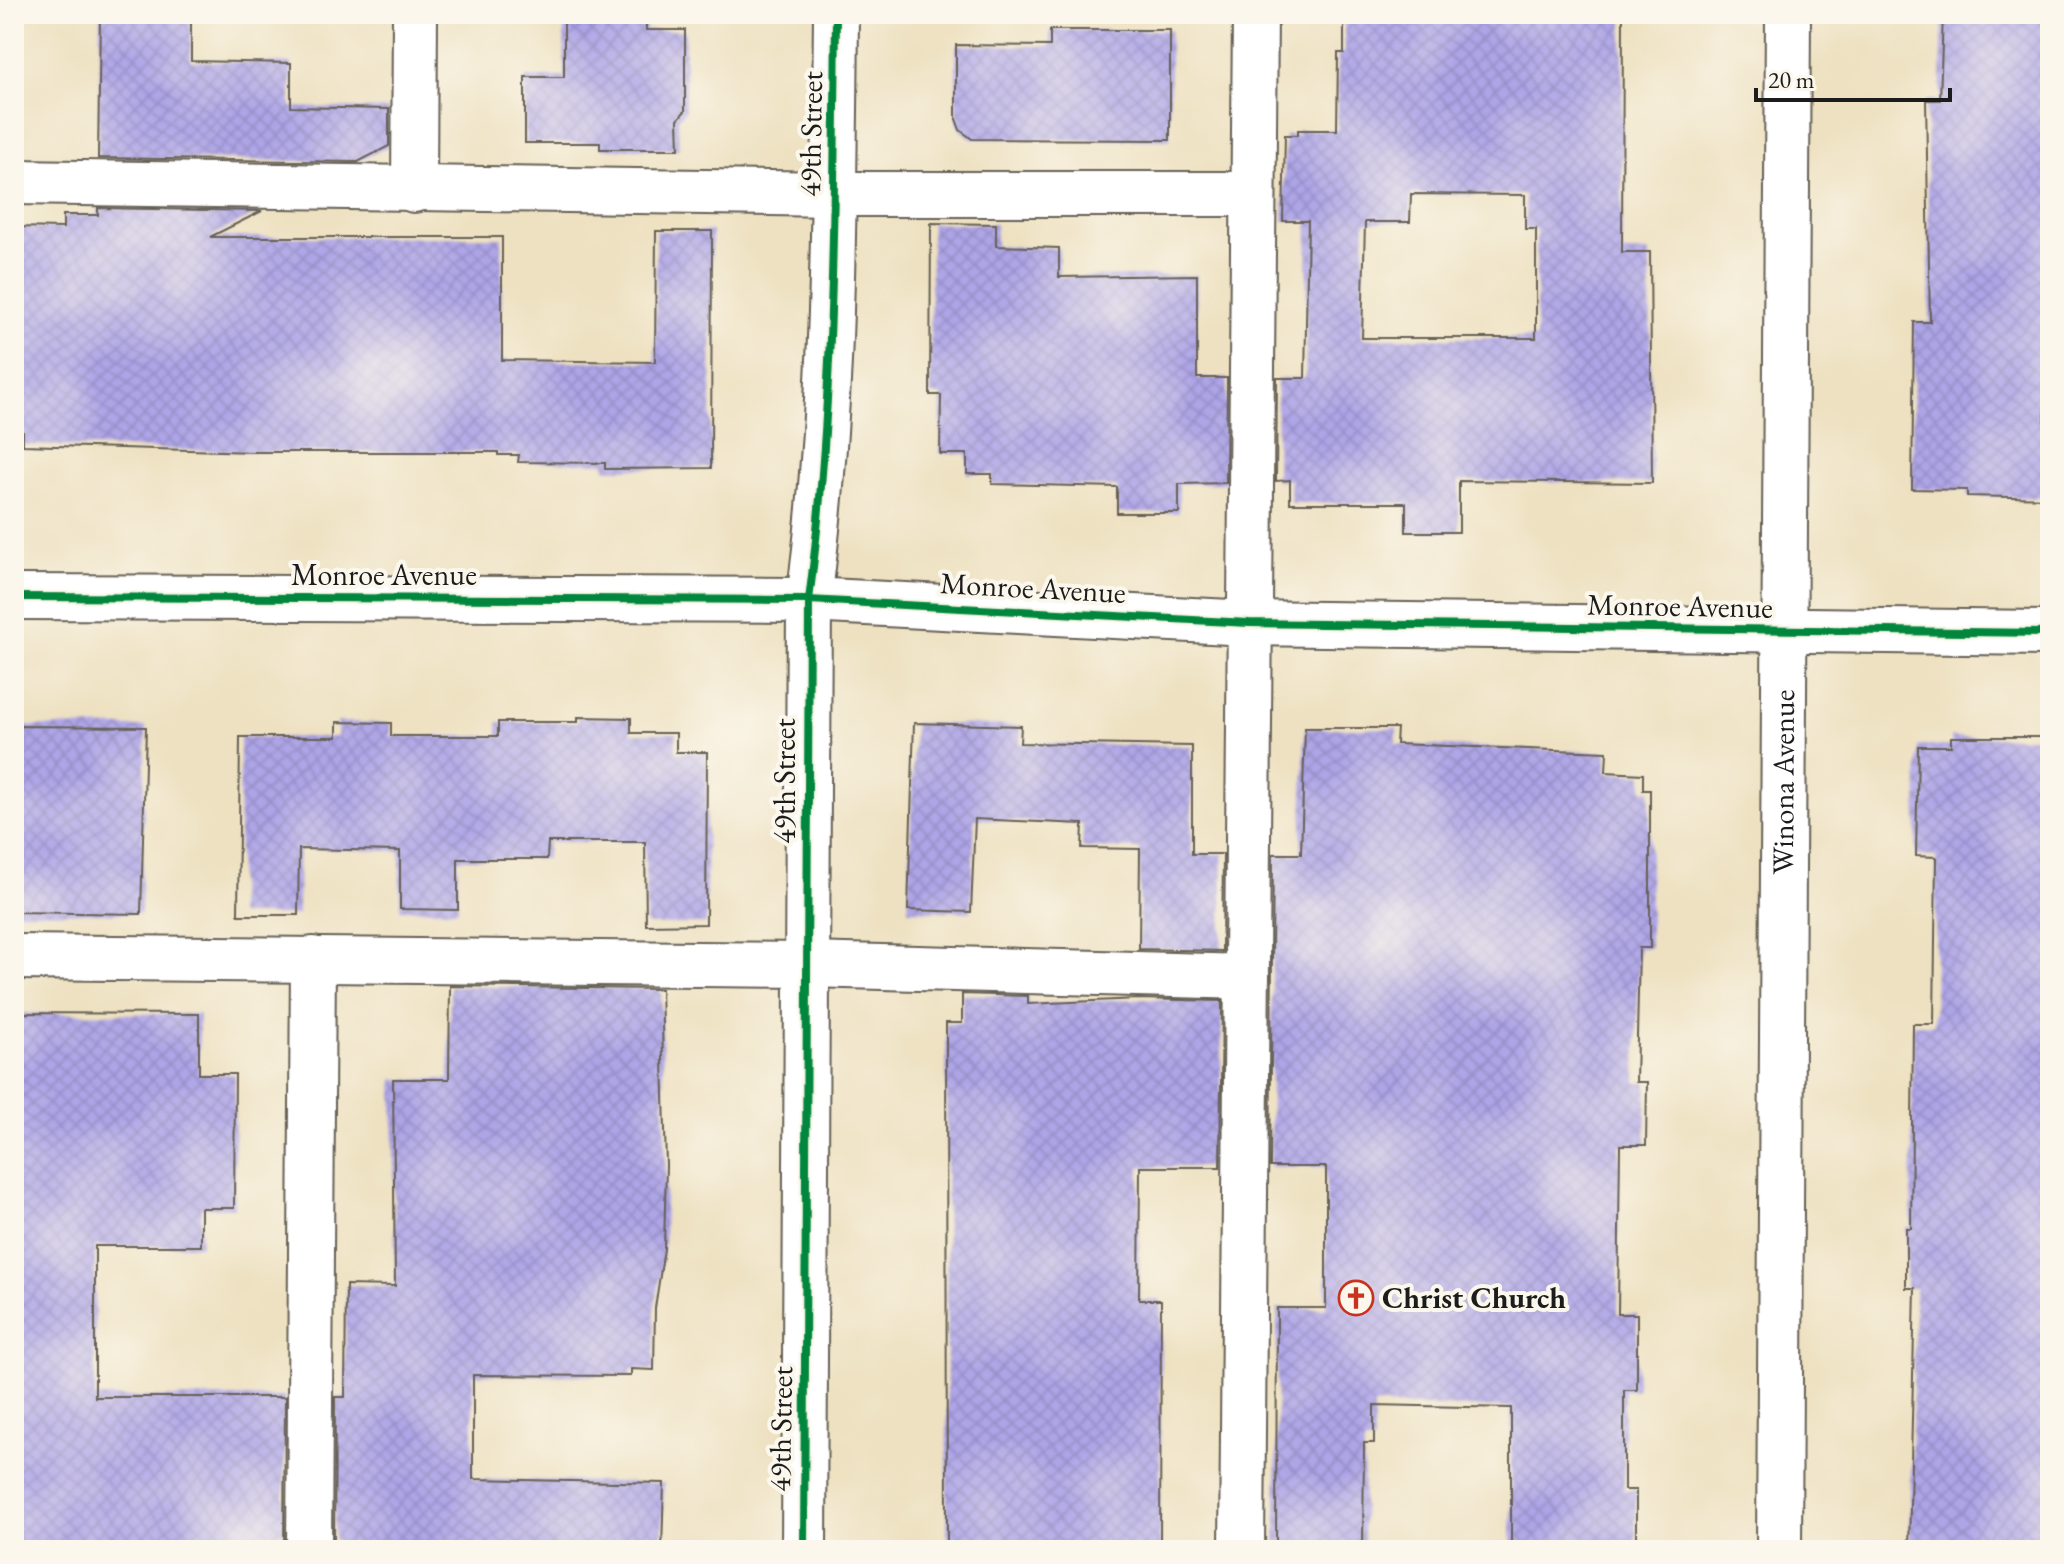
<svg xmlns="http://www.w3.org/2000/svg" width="2064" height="1564" font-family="'EB Garamond',serif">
<defs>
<pattern id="building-cross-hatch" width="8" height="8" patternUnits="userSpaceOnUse" patternTransform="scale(2)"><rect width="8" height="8" fill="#aea5e7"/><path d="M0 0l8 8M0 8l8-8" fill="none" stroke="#958dc6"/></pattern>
</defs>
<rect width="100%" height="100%" fill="#fbf7ec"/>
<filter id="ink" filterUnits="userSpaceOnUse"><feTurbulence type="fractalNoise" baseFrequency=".0125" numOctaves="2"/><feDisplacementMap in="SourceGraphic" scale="16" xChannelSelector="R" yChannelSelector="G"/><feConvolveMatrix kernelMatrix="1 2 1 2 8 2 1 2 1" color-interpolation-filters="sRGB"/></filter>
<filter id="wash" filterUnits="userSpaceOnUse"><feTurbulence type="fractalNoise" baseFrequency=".006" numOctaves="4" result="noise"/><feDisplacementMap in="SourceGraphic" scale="32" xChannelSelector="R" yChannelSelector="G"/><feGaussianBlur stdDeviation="1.8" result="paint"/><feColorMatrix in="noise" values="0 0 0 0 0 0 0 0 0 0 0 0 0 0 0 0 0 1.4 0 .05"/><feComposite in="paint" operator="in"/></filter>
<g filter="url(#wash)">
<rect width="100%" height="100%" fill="#eee1c1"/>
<g id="blocks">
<g fill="url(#building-cross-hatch)" fill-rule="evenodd">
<path d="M100,14H191V61L291,63V107L389,109V146L358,162L98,158Z"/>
<path d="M1344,14H1623L1622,252H1650L1652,483L1459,481V532H1406V503H1290V480L1276,481L1277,378H1305L1308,221H1283L1285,135H1298V130H1337L1338,53H1344ZM1411,194L1525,195V229H1536V338H1362L1365,222H1410Z"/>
<path d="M1943,14H2050V315L2044,446H2050V498L1967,496V490L1912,489L1914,322H1930L1926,100H1940Z"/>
<path d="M564,18H646V30H685V111L678,119L679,149H600V143H525V77H564Z"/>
<path d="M1050,30H1170V140L972,139L960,130L956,119V45L1050,46Z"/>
<path d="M98,208L262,211L210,237H502V360L655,362L656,231H712L711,468L605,469V463L518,462L519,455H498V452H255L23,445V432H14V227L63,228V215H98Z"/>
<path d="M931,223L996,224V246L1059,248V277L1197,275V378H1227L1226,483L1179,484V513H1117V487L992,484V474H967V454H940L941,395H930Z"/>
<path d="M578,717L631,718V733H676V752H707L706,924L646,925L645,842H548L547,859H458V910L400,909V851L299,849L298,915H238L240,737H337V722L391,723V736H498V722H578Z"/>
<path d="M914,723L1021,726L1020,743L1192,746V854H1223L1222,951L1139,949L1140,849L1082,848L1083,824L975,819L971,912L908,910Z"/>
<path d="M14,726L146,727L141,914L14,912Z"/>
<path d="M1305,728H1397L1396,744L1607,752L1606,772L1643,774V790H1650V948H1639L1636,1082H1647L1646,1145H1620L1618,1314H1637V1390H1624V1490H1636V1550H1511V1408L1374,1405V1443H1364L1363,1550H1276L1277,1308H1326V1167H1270L1273,854H1301Z"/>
<path d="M1951,737H2050V1550H1909L1915,1288H1906V1228H1911L1913,1024H1934L1936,857L1916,856L1918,746H1951Z"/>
<path d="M450,986L661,989L666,1165L664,1249L655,1308L654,1370L631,1369V1376L473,1375V1479L664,1483L662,1550H334L335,1397H345L346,1285L395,1286L393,1079H449Z"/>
<path d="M962,994L1028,996V1004L1138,999L1222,1001L1220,1167H1140L1139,1300H1161L1160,1550H947L946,1023H962Z"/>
<path d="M14,1013L199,1014V1074H235L234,1208H201V1246H95V1397H285L284,1550H14Z"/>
</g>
</g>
</g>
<g filter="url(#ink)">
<use href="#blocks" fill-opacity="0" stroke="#666156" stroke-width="2"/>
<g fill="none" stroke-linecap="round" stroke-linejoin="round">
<g stroke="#666156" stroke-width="48">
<g id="minor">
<path d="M14,182L834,194H1253"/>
<path d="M414,190L415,14"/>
<path d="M14,597L809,600L1249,623L2050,633"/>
<path d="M14,957L809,965L1247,977"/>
<path d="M309,1550L313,959"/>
<path d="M804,1550L809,600C834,407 834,209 836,14"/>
<path d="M1242,1550L1255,14"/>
<path id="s1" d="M1779,1550L1788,14"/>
</g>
</g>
<use href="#minor" stroke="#fff" stroke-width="44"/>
<g stroke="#fbf7ec" stroke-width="13">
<g id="cycleway">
<path d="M14,597L809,600L1249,623L2050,633"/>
<path d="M804,1550L809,600C834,407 834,209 836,14"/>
</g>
</g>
<use href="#cycleway" stroke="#00873e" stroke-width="8"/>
</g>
</g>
<defs>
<g id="church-ring" transform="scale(1.8)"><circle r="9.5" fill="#fbf7ec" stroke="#c8321e" stroke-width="1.5"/><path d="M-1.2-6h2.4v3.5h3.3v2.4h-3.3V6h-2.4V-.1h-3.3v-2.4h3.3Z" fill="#c8321e"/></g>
</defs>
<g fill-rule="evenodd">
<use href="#church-ring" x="1356" y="1298"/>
</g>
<g text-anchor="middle" stroke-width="8" stroke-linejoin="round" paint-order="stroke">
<g font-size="30" fill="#1c1c1c" stroke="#fbf7ec">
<text transform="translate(811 134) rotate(-89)" y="10">49th Street</text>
<text x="384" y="585">Monroe Avenue</text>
<text transform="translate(1033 588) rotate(3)" y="10">Monroe Avenue</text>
<text transform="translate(1680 606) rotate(1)" y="10">Monroe Avenue</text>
<text transform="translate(785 781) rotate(-90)" y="10">49th Street</text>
<text dy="10" stroke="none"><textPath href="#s1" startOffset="768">Winona Avenue</textPath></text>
<text transform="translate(781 1429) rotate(-89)" y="10">49th Street</text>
</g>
<g font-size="30" font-weight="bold" fill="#1c1c1c" stroke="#fbf7ec" text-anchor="start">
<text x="1382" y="1308">Christ Church</text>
</g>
</g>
<rect width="2064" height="1564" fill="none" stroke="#fbf7ec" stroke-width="48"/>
<path d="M1756 88v12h194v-12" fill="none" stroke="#1c1c1c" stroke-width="4"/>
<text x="1768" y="88" font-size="24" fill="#1c1c1c" stroke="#fbf7ec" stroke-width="6" paint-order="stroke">20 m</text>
</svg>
